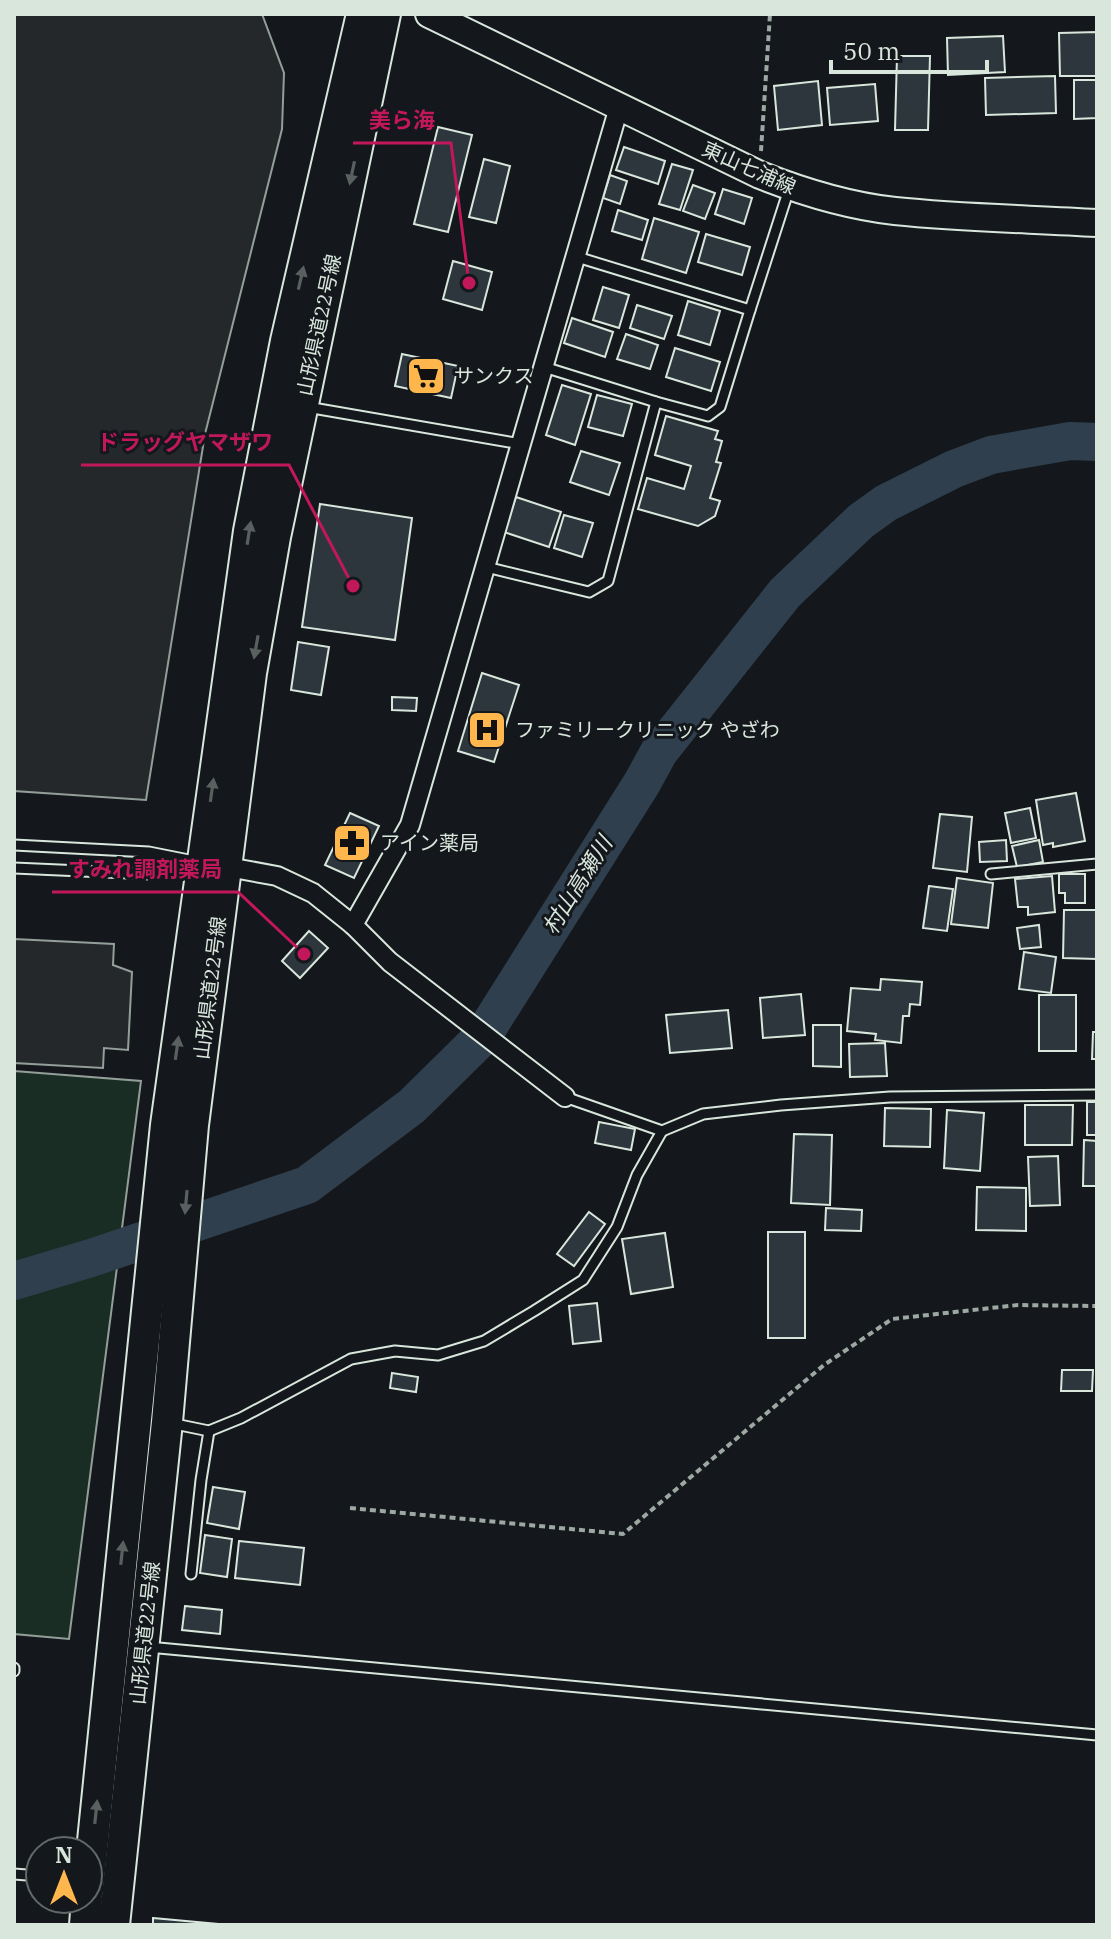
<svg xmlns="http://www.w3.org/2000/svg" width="1111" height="1939" font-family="'IBM Plex Serif','Noto Sans JP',serif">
<rect width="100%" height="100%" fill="#14181c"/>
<path fill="#1a2d24" stroke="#939e99" stroke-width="2" d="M14,1071L141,1081L69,1639L14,1634Z"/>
<g fill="#24282b" stroke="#939e99" stroke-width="2">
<path d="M14,14H262L284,73L282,129L205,434L146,800L14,791Z"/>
<path d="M14,939L114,944L113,965L132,972L128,1050L104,1048L103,1068L14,1063Z"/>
</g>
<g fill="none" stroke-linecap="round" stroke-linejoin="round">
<path stroke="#2f3f4d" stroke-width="38" d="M14,1281L91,1258L307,1185L412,1106L482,1037L642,783L659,752L785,593L861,521L886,503L954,469L991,455L1070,441L1097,442"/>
</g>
<g fill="#2c363c" stroke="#d8e6dc" stroke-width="2">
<path d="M1097,32V76H1060L1059,33Z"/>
<path d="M1003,36L1005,72L948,75L947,38Z"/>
<path d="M897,56H930L928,130H895Z"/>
<path d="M1055,76L1056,113L986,115L985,78Z"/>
<path d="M1074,80H1097V118L1074,119Z"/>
<path d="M818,81L822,125L778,130L774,86Z"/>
<path d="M875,84L878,121L830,125L827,88Z"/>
<path d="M438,127L472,135L448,232L414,224Z"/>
<path d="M624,147L665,161L658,184L616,170Z"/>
<path d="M484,159L510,166L496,223L469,217Z"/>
<path d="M672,164L693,170L680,210L659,204Z"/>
<path d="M610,175L627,181L620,204L603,198Z"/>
<path d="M693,185L715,193L705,219L683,211Z"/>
<path d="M723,189L752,198L744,224L715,214Z"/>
<path d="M618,210L648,220L642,240L612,231Z"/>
<path d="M654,218L699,232L686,273L642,259Z"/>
<path d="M706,234L750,247L742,275L698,262Z"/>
<path d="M453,261L492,272L482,310L443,299Z"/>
<path d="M603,287L629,295L619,328L593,320Z"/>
<path d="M688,301L720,311L710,345L678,335Z"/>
<path d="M637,305L672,316L664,339L630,328Z"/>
<path d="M572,318L613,332L605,357L564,343Z"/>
<path d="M626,334L658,345L650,369L617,359Z"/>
<path d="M675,348L720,362L711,391L666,377Z"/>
<path d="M402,354L458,366L451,398L395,386Z"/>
<path d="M562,385L591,394L575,445L546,435Z"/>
<path d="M597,395L632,404L623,436L588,427Z"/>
<path d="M666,416L718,431L715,439L722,441L716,462L721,463L710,498L720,501L715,516L698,526L638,509L647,478L684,489L691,466L655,455Z"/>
<path d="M581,451L620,463L609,495L570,482Z"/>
<path d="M516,497L561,512L549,547L504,532Z"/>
<path d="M320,504L412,518L395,640L302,627Z"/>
<path d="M564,515L593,523L582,557L554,548Z"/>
<path d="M298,642L329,647L321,695L291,690Z"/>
<path d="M482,673L519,685L494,762L458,751Z"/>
<path d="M392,697L417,698L416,711L392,710Z"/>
<path d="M1076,793L1085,841L1053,847V843L1043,845L1036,800Z"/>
<path d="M1030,808L1036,838L1011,843L1005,813Z"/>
<path d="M350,813L379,826L354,878L325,865Z"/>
<path d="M940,814L972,817L967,872L933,868Z"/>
<path d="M1006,840L1007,861L980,862L979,842Z"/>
<path d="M1039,840L1043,862L1017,867L1012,846Z"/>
<path d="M1059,874H1085V903H1065V893H1059Z"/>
<path d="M1052,876L1055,912L1028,915V907H1018L1015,879Z"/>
<path d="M957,878L993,883L988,928L951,924Z"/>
<path d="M929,886L953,889L947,931L923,928Z"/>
<path d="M1064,910H1097V959L1063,958Z"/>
<path d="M1039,925L1041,947L1020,949L1017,928Z"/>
<path d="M309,931L328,948L300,978L282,961Z"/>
<path d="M1024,952L1056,957L1051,993L1019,989Z"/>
<path d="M881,979L922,982L920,1005L910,1004L909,1016H903L901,1043L875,1040L876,1034L847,1031L851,988L880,990Z"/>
<path d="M801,994L805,1035L763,1038L760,998Z"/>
<rect x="1039" y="995" width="37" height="56"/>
<path d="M728,1010L732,1048L670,1053L666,1015Z"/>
<path d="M813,1025H841V1067L813,1066Z"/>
<path d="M1093,1032H1097V1059H1092Z"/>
<path d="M885,1043L887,1076L850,1077L849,1044Z"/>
<rect x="1087" y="1102" width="10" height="33"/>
<path d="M1025,1105H1073L1072,1145H1025Z"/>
<path d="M885,1108L931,1109L930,1147L884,1146Z"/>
<path d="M947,1110L984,1113L980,1171L944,1168Z"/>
<path d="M599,1122L635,1129L631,1150L595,1143Z"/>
<path d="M794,1134L832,1135L830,1205L791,1203Z"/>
<path d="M1084,1140L1097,1141V1186H1083Z"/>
<path d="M1058,1156L1060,1205L1030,1206L1028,1157Z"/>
<path d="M977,1187L1026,1188V1231L976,1230Z"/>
<path d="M826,1208L862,1210L861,1231L825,1230Z"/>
<path d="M589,1212L605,1224L574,1266L557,1254Z"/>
<rect x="768" y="1232" width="37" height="106"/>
<path d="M665,1233L673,1287L631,1294L622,1239Z"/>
<path d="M597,1303L601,1341L573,1344L569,1306Z"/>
<path d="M1062,1370H1093L1092,1391H1061Z"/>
<path d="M392,1373L418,1377L416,1392L390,1388Z"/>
<path d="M213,1487L245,1492L239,1529L207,1523Z"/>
<path d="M205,1535L232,1539L227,1577L200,1573Z"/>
<path d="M239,1541L304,1548L300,1585L235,1578Z"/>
<path d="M185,1606L222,1610L220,1634L182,1630Z"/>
<path d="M153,1918L218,1924V1925H153Z"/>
</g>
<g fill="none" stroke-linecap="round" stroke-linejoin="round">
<g stroke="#d8e6dc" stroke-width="13">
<g id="lane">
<path d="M577,257L750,310L789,189"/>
<path d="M544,367L656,402L708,416L720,407L750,310"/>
<path d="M307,407L521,444"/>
<path d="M486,567L589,592L608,581L656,402"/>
<path d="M14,845L149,852L199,862"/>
<path d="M14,868L150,874L199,864"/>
<path d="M991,874L1097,864"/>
<path d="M565,1097L662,1131L703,1114L781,1105L890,1097L1097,1095"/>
<path d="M170,1423L209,1431L241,1418L351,1359L395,1351L438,1355L484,1341L534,1311L583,1280L617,1227L637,1175L662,1131"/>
<path d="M191,1574L201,1480L209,1431"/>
<path d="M148,1647L1097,1735"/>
<path d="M14,1668V1671"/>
<path d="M14,1874L40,1876"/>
</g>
</g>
<g stroke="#d8e6dc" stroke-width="22">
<g id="street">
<path d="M217,865L277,876L313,893L353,925L390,962L565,1097"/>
<path d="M353,925L410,825L619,107"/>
</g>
</g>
<g stroke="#d8e6dc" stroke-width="30">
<path id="secondary" d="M429,14L760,175C803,192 849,206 895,211C962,218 1030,219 1097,223"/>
</g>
<g stroke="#d8e6dc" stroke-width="34">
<g id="primary">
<path d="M88,1890L166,1125L249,531L286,341L362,14"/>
<path d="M85,1925L87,1899"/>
<path d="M114,1925L167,1422L193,1125L251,673L275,537L385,14"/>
</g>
</g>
<g stroke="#9da8a2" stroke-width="4" stroke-dasharray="6 4" stroke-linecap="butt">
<path d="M761,151L770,14"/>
<path d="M350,1508L623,1534L824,1365L892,1319L1018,1305L1097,1306"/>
</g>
<use href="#lane" stroke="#14181c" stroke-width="9"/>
<use href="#street" stroke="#14181c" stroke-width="18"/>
<use href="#secondary" stroke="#14181c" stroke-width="26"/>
<use href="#primary" stroke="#14181c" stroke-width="30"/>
</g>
<defs><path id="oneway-solid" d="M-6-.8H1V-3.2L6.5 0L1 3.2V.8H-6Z" transform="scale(2)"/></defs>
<g fill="#59605f">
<use href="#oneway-solid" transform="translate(352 173) rotate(102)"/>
<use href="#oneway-solid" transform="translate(301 278) rotate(-77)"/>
<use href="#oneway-solid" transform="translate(249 533) rotate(-81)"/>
<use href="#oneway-solid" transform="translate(256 647) rotate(100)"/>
<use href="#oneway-solid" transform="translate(212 790) rotate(-82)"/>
<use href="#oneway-solid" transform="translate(177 1048) rotate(-82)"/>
<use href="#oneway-solid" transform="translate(186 1202) rotate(95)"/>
<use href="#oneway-solid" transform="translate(122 1553) rotate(-84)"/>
<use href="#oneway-solid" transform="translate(96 1812) rotate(-84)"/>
</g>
<defs>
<g id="supermarket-square" transform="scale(2)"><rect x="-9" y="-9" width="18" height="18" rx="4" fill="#ffb74d" stroke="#14181c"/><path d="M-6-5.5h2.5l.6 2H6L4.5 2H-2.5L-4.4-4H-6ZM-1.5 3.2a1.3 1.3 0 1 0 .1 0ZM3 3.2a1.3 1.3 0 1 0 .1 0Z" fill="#111"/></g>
<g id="hospital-square" transform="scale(2)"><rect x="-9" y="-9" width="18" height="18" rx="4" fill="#ffb74d" stroke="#14181c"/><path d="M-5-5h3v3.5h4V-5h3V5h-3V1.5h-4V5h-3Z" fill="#111"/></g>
<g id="pharmacy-square" transform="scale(2)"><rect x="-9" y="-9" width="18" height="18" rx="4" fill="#ffb74d" stroke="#14181c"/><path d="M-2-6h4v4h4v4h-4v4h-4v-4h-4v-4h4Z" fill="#111"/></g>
</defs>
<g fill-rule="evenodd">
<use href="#supermarket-square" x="426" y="376"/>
<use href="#hospital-square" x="487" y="730"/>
<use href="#pharmacy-square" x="352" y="843"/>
</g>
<g text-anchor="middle" stroke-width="6" stroke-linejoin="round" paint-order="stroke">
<g font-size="20" fill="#d8e6dc" stroke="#14181c">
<text transform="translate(749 168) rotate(24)" y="7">東山七浦線</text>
<text transform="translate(319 325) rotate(-78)" y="7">山形県道22号線</text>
<text transform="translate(210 988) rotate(-83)" y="7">山形県道22号線</text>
<text transform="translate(145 1633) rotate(-84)" y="7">山形県道22号線</text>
</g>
<g font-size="20" fill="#d8e6dc" stroke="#14181c" text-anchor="start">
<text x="454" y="383">サンクス</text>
<text x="515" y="737">ファミリークリニック やざわ</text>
<text x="380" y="850">アイン薬局</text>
</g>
<g font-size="22" font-style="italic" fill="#d8e6dc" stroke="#14181c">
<text transform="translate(577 885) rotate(-58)" y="8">村山高瀬川</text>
</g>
</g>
<path fill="none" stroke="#c2185b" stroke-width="3" d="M469 283L451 143H353M353 586L289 465H81M304 954L238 892H52"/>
<g fill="#c2185b" stroke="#14181c" stroke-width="3">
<circle cx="469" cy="283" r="8"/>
<circle cx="353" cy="586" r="8"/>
<circle cx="304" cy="954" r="8"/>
</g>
<g font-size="22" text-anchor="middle" font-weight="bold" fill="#c2185b" stroke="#14181c" stroke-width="6" stroke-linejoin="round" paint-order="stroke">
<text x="402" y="128">美ら海</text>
<text x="185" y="450">ドラッグヤマザワ</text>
<text x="145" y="877">すみれ調剤薬局</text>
</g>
<rect width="1111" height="1939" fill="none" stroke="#d8e6dc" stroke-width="32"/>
<g transform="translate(64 1875)"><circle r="38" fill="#14181c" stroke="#626a69" stroke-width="2"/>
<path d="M0-6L14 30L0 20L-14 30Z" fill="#ffb74d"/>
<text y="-12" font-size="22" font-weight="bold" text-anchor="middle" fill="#d8e6dc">N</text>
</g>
<path d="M831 60v12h156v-12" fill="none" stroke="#d8e6dc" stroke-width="4"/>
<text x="843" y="60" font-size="24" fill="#d8e6dc" stroke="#14181c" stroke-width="6" paint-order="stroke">50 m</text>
</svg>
